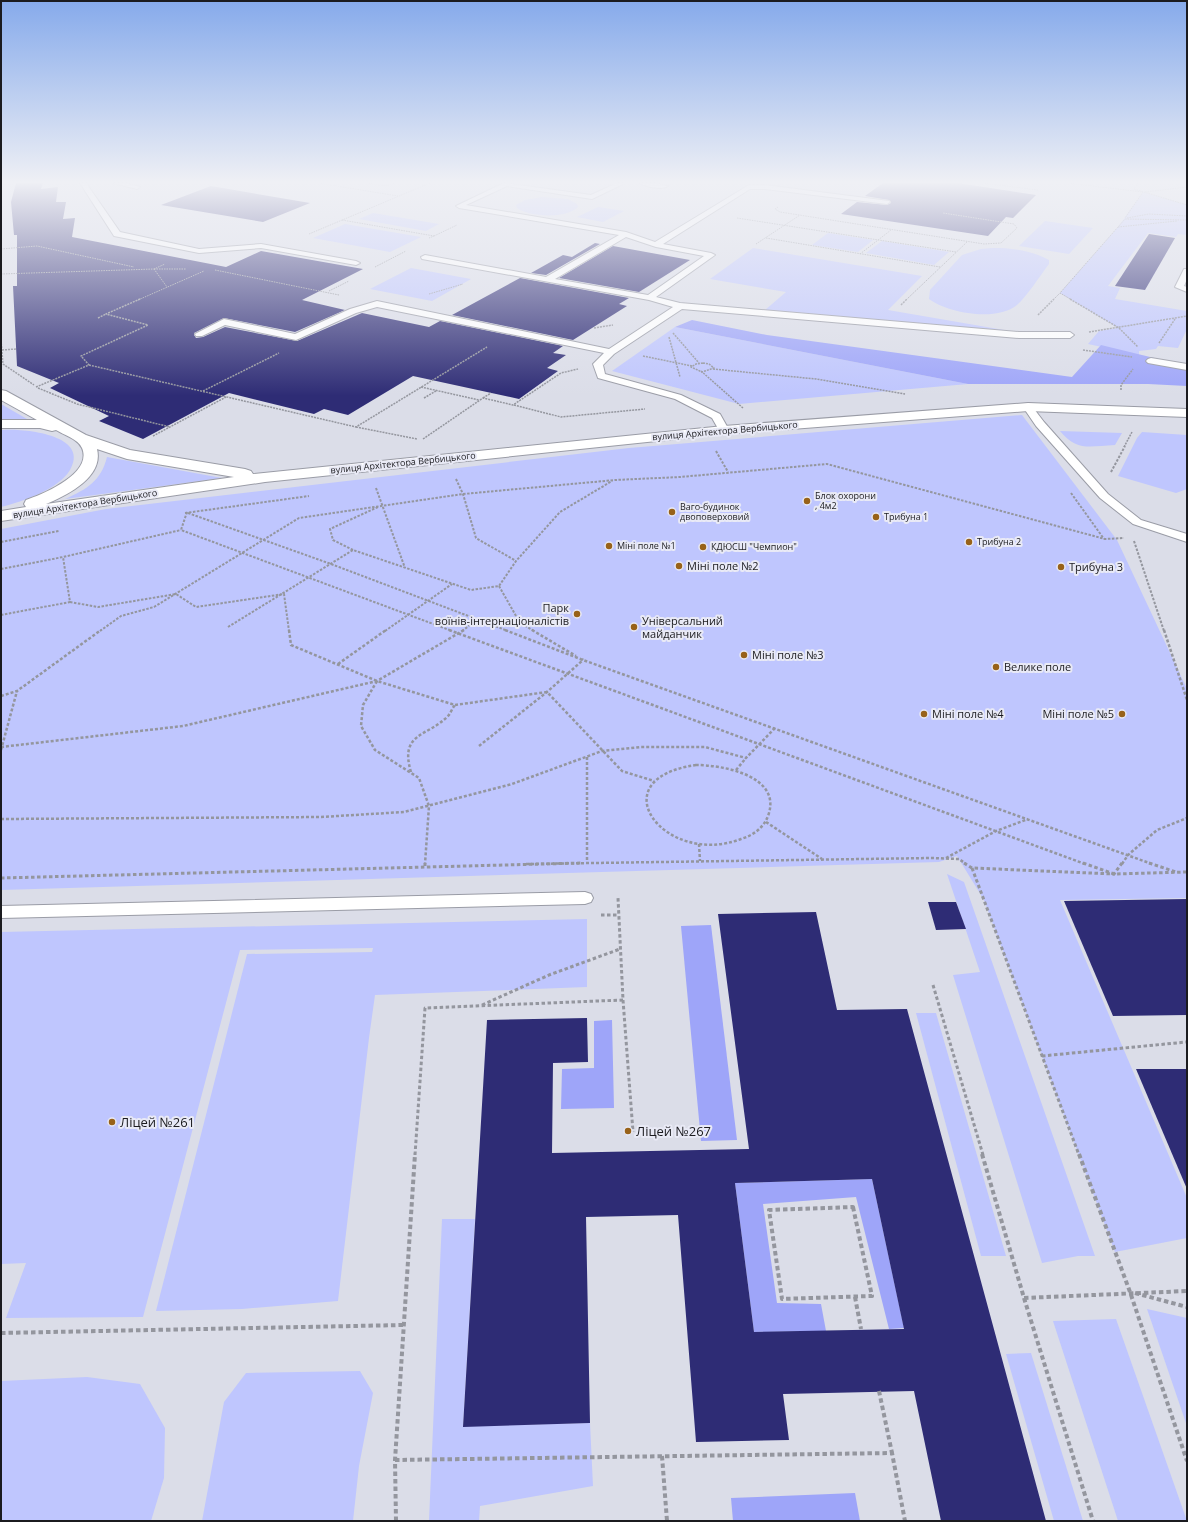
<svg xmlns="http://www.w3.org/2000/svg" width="1188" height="1522" font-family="'Open Sans',sans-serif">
<rect width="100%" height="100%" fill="#dbdde8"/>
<g fill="#bfc6fe">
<path d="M1143,192L1187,205V235L1178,234L1176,237L1148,233L1108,286L1120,288L1115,299L1187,311V329L1178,348L1158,346L1156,349L1139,351V355L1088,344L1099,331L1118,328L1060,293L1118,227Z"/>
<path d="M542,197L568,199L577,204L578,207C566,219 529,217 517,208L516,205L525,200Z"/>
<path d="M598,207L624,211L603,222L577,217Z"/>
<path d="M373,213L439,224L426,231L359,219Z"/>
<path d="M1045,221L1093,228L1069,254L1019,246Z"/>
<path d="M345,224L421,237L390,252L313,238Z"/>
<path d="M828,233L873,240L858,252L812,245Z"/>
<path d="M882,241L949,252L934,265L866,253Z"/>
<path d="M753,248L922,276L888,310L1004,330L1001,333L765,310L786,292L710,279Z"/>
<path d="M992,248C1012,248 1031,250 1049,260V264C1040,276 1027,296 1017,305C997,322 947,313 929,299L930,290L962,255L981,249Z"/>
<path d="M411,268L471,279L432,301L370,289Z"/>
<path d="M675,327L968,384L739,404L612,371Z"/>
<path d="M1,404L27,419H1Z"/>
<path d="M1022,415L1117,540L1187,689V898L1060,900L1187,1198V1238L1115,1252L984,900L957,856L939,862L1,890V529L106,509L629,448Z"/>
<path d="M1,430C22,428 91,434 70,470C59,489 22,502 1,507Z"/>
<path d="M1060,431L1122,433L1115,445C1090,446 1077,452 1060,431Z"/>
<path d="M1142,432L1187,435V489L1176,493L1118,476L1137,438Z"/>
<path d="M107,457L222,478L65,499C87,489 101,481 107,457Z"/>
<path d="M947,874L964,882L1095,1256H1078L1042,1263L953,975L980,972Z"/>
<path d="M587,919V987L375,995L369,1038L338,1301L242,1309L156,1311L247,954L372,952L373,948L240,950L143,1317L6,1318L26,1263L1,1264V932Z"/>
<path d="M916,1013H936L1006,1256H981Z"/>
<path d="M442,1219H475L463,1426L590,1423L593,1486L480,1506L479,1521H429Z"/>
<path d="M1147,1309L1187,1318V1426Z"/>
<path d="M1116,1319L1187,1521H1118L1053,1321Z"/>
<path d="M1031,1353L1083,1521H1054L1006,1354Z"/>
<path d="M360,1371L373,1393L359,1466L353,1521H202L224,1402L246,1373Z"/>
<path d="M87,1377L140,1384L165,1428L164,1478L151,1521H1V1381Z"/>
</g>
<g fill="#9ea5f9">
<path d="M692,320L767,335L1072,377L1101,345L1187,366V386L1148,384H968L675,327Z"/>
<path d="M711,925L737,1140L701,1141L681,926Z"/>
<path d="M612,1020L614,1108L561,1109L562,1069L594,1068V1021Z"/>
<path d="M872,1179L904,1328L889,1329L856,1197L763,1204L777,1303L821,1304L826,1331L754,1332L735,1183Z"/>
<path d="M855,1493L860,1521H733L731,1498Z"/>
</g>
<g fill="#2e2c75" fill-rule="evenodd">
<path d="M16,183H43L41,189L58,187L56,202H66L63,219L75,218L72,237L226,267L261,251L363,269L302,300L345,310L295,332L224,318L194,333V335L196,338L203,337L225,327L297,341L362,313L429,327L440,321L563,346L553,353L566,355L547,368L558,371L519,399L413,376L348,415L324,409L314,414L229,393L143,439L99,421L109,416L50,388L59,383L17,366L13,286H17V235H14L11,202Z"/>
<path d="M883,183H958L1036,195L1013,218L1006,217L988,236L841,214L857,202L887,205L891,203L889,200L865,196Z"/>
<path d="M211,186L310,203L263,222L161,205Z"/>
<path d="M1149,234L1175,238L1145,290L1115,286Z"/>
<path d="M595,243L600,244L546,275L531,273L563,255L572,257Z"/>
<path d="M613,246L690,260L639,292L559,278Z"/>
<path d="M520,278L629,298L619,304L627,306L573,340L452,315Z"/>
<path d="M1187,899V1015L1113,1016L1064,901Z"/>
<path d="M928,902H956L966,929L936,930Z"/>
<path d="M816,912L837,1010L907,1009L1046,1521H941L914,1391L783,1394L789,1440L696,1442L678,1215L586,1217L590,1423L463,1427L487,1020L587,1018L588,1062L553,1063L552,1153L749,1149L718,914ZM872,1179L904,1329L754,1332L735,1183Z"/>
<path d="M1136,1069H1187V1189Z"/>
</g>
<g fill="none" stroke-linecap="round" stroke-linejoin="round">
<g stroke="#9a9ca6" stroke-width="2">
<g id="lane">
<path d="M80,183H86L120,232L199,249L261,244L356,261L360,263L356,265L261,248L199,253L114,236Z"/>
<path d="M113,183H125L140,187L137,189Z"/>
<path d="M504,183L591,195L617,183H624L623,184L592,199L507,186L466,205L626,232L655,242L749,185H765L889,201L890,202L887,204L765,189H750L663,244L711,253L715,255L656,297L680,303L1019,332H1070L1074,335L1070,338H1019L682,309L614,354L603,365L605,374L681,395L720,414L729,430L724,433L720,432L712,418L675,399L598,378L593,364L604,353L377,307L356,313L296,340L225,325L202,336H196L195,334L224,319L295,334L350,309L377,301L609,349L673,307L649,300L422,259L421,257L425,255L546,277L619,235L459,208L456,206ZM626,237L656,247L704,256L648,295L555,279Z"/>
<path d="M640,183H655L668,186C663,190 645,187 640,183Z"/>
<path d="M1184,269H1187V279L1184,286L1187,287V292L1175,287Z"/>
<path d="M1151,358L1187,364V370L1148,363L1146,361L1148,359Z"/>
<path d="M1028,404L1031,405L1044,422L1108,494L1141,520L1187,534V542L1133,524L1100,498L1036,426L1023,407Z"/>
<path d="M585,892L591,894L593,898L591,902L585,904L1,918V906Z"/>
</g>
</g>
<g stroke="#9a9ca6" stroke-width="2">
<path id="secondary" d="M1,390L6,391L86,435L130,450L245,469L251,471L253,474L724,426L1028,403L1187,409V417L1028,411L724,434L265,482L1,521V511L26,507L24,504L26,500C44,494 93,473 82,448C78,439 64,435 56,430L52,431L40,428H1V420H37L1,400ZM97,449L127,459L234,477L46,504C67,495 104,477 97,449Z"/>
</g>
<g stroke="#94969e" stroke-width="1" stroke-dasharray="1.5 1" stroke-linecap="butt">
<path d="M318,183L398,196"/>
<path d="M366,183L386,186L394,183"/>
<path d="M982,183L1038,190"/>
<path d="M1068,183L1143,192L1125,218"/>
<path d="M1138,183L1134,189L1187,205"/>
<path d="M1145,192L1187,187"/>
<path d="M778,207L775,209L780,212L984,244L1001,243L1017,228L1014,224L943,213"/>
<path d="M737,218L956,252"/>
<path d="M1127,218L1149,214L1187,216"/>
<path d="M342,220L434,236L429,238"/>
<path d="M1118,227L1177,221"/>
<path d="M309,234L430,183"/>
<path d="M434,236L457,225"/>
<path d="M766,238L940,267"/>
<path d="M756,244L800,215"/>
<path d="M1,249L37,246L134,267"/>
<path d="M860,254L891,230"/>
<path d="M375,267L406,251"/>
<path d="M154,269H186"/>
<path d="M154,269L167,287"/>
<path d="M215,270L339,295"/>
<path d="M1,274L154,269L165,264"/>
<path d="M329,291L349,281"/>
<path d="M429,294L463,284"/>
<path d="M138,300L204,271"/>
<path d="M906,300L967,242"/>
<path d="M1053,300L1060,293"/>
<path d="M1072,300L1060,293L1125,219L1187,220"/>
</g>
<g stroke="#94969e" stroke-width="1.5" stroke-dasharray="2 1" stroke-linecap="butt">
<path d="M1070,299L1119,328L1138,347"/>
<path d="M901,305L907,299"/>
<path d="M1038,315L1054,299"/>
<path d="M98,318L106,314"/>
<path d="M594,328L613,325"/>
<path d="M1089,332L1187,316"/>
<path d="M673,333L699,363"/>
<path d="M669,337L680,377"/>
<path d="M1,340L3,364L34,385"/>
<path d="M1159,343L1175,319"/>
<path d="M2,350L16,349"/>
<path d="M1083,350L1132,357"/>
<path d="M643,356L692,366"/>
<path d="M703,363L709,364L714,368L702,372L691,367L696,364Z"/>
<path d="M89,365L356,427L487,347"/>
<path d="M713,369L816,379L905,394"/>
<path d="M701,371L743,408"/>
<path d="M36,387L89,365L81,356L148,325L106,314L140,299"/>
<path d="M421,387L479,400"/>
<path d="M38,388L77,404L170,427"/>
<path d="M1121,390V385L1133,369"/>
<path d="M203,391L279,353"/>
<path d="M424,398L436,391"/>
<path d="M483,398L491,393"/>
<path d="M514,405L561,417L645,409"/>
<path d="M356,427L417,439"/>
<path d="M153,436L226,397"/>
<path d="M423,439L483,398L513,405L561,373L578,369"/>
<path d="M1124,447L1132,432"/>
</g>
<g stroke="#94969e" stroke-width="2" stroke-dasharray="2.5 1.5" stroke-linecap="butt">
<path d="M716,451L728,472"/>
<path d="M1111,472L1125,446"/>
<path d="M456,479L463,494L476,538L516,561"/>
<path d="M376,488L405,568"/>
<path d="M1071,493L1104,539"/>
<path d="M187,512L181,530L452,631"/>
<path d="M185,513L309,496"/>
<path d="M188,513L331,564L508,631"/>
<path d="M1134,541L1164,631"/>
<path d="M1,542L59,531"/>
<path d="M353,550L333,540L330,529L378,507"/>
<path d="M1,569L63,557L181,530"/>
<path d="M499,586L520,623L534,631"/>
<path d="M70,602L98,607L176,594L196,607L284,594L289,631"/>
<path d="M1,615L70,602L63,557"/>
<path d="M228,627L353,550L471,590L499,586L516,561L560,512L612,481"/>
<path d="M100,631L121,616L154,607L299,518L463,494L615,480L680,477L827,464L1105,539L1124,538"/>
<path d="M385,631L452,584"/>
<path d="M462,631L478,619"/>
</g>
<g stroke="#94969e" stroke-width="2.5" stroke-dasharray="3 2" stroke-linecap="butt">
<path d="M289,630L291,645L377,681L455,705L547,692L622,771L654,781"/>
<path d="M449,630L1085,864"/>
<path d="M505,630L583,660L1152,864"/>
<path d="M532,630L576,656"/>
<path d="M1164,630L1187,700"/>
<path d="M338,664L386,630"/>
<path d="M377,681L363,705L361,726L375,750L419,778L429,806L425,864"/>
<path d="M1,696L17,691L101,630"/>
<path d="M479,746L547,692L583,660L582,659"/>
<path d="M1,747L183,726L377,681L464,630"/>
<path d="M1,750L17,691"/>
<path d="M587,757V862"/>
<path d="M696,765C721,765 780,775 769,813C765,827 754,835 741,839C665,868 597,779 696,765Z"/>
<path d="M736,770L746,758"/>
<path d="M411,772C399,732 428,737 448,716C451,713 452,708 455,705"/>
<path d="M1,819L321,817L404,812L512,784L602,751L641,747H705L746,758L775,728"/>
<path d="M766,822L822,859"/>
<path d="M699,844L700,861"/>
<path d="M946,858L996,831L1028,819"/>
<path d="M526,864L932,858L959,859L966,864"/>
<path d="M1122,864L1128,855L1157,830L1187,818"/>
</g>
<g stroke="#94969e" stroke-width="3" stroke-dasharray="3.5 2.5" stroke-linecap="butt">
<path d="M964,863L972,868L1114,874L1122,863"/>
<path d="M1083,863L1114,874L1187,872"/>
<path d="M1149,863L1176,872"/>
<path d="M425,866V863"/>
<path d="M972,868L1079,1155"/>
<path d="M1,878L582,863"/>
<path d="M601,915H618"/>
<path d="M933,985L983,1155"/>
<path d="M623,1000L633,1132"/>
<path d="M482,1005L549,975L620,949"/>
<path d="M1042,1056L1186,1042"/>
<path d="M415,1155L425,1008L623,1000L618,898"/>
</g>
<g stroke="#94969e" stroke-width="4" stroke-dasharray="4.5 3" stroke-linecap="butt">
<path d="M982,1154L1024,1298L1187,1291"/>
<path d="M1079,1154L1130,1292L1187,1461"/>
<path d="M853,1207L872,1296L782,1299L769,1210Z"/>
<path d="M1135,1293L1187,1307"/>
<path d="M855,1297L861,1329"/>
<path d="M1024,1298L1093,1521"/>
<path d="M1,1333L403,1325"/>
<path d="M879,1391L892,1453"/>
<path d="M662,1456L667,1521"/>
<path d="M395,1460L892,1453L905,1521"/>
<path d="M396,1521L395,1460L415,1154"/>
</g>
<use href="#lane" fill="#fff" fill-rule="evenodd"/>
<use href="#secondary" fill="#fff" fill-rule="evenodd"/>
</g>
<linearGradient id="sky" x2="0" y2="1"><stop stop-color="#86aaeb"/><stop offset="0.46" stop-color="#eff0f5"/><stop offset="1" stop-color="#eff0f5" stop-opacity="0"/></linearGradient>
<rect width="1188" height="396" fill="url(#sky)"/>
<g fill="#986219" stroke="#e9eaf6" stroke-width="1.5">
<circle cx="807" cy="501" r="4"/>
<circle cx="672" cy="512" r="4"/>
<circle cx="876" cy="517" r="4"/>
<circle cx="969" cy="542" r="4"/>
<circle cx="609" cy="546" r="4"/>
<circle cx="703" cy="547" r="4"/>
<circle cx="679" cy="566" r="4"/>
<circle cx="1061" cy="567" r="4"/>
<circle cx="577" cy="614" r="4"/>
<circle cx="634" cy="627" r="4"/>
<circle cx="744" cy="655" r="4"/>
<circle cx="996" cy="667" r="4"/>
<circle cx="924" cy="714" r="4"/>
<circle cx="1122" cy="714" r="4"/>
<circle cx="112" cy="1122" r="4"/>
<circle cx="628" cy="1131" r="4"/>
</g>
<g text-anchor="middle" stroke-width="4" stroke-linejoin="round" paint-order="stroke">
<g font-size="9" fill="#1b1b1f" stroke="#e9eaf6">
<text transform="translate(725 431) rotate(-5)" y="3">вулиця Архітектора Вербицького</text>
<text transform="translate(403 463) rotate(-6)" y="3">вулиця Архітектора Вербицького</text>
<text transform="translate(85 504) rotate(-9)" y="3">вулиця Архітектора Вербицького</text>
</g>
<g font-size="9" fill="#1b1b1f" stroke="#e9eaf6" text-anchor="start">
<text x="815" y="499">Блок охорони<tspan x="815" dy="10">, 4м2</tspan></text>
<text x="680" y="510">Ваго-будинок<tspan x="680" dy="10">двоповерховий</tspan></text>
<text x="884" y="520">Трибуна 1</text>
<text x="977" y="545">Трибуна 2</text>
<text x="617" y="549">Міні поле №1</text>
<text x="711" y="550">КДЮСШ "Чемпион"</text>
</g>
<g font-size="11" fill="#1b1b1f" stroke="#e9eaf6" text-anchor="start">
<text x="687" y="570">Міні поле №2</text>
<text x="1069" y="571">Трибуна 3</text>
<text x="569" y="612" text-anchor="end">Парк<tspan x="569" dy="13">воїнів-інтернаціоналістів</tspan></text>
<text x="642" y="625">Універсальний<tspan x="642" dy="13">майданчик</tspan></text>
<text x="752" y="659">Міні поле №3</text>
<text x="1004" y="671">Велике поле</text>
<text x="932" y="718">Міні поле №4</text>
<text x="1114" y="718" text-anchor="end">Міні поле №5</text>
</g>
<g font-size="13" fill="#1b1b1f" stroke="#e9eaf6" text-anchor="start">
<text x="120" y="1127">Ліцей №261</text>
<text x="636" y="1136">Ліцей №267</text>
</g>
</g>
<rect width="1188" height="1522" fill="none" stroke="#1b1b1f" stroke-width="4"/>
</svg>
